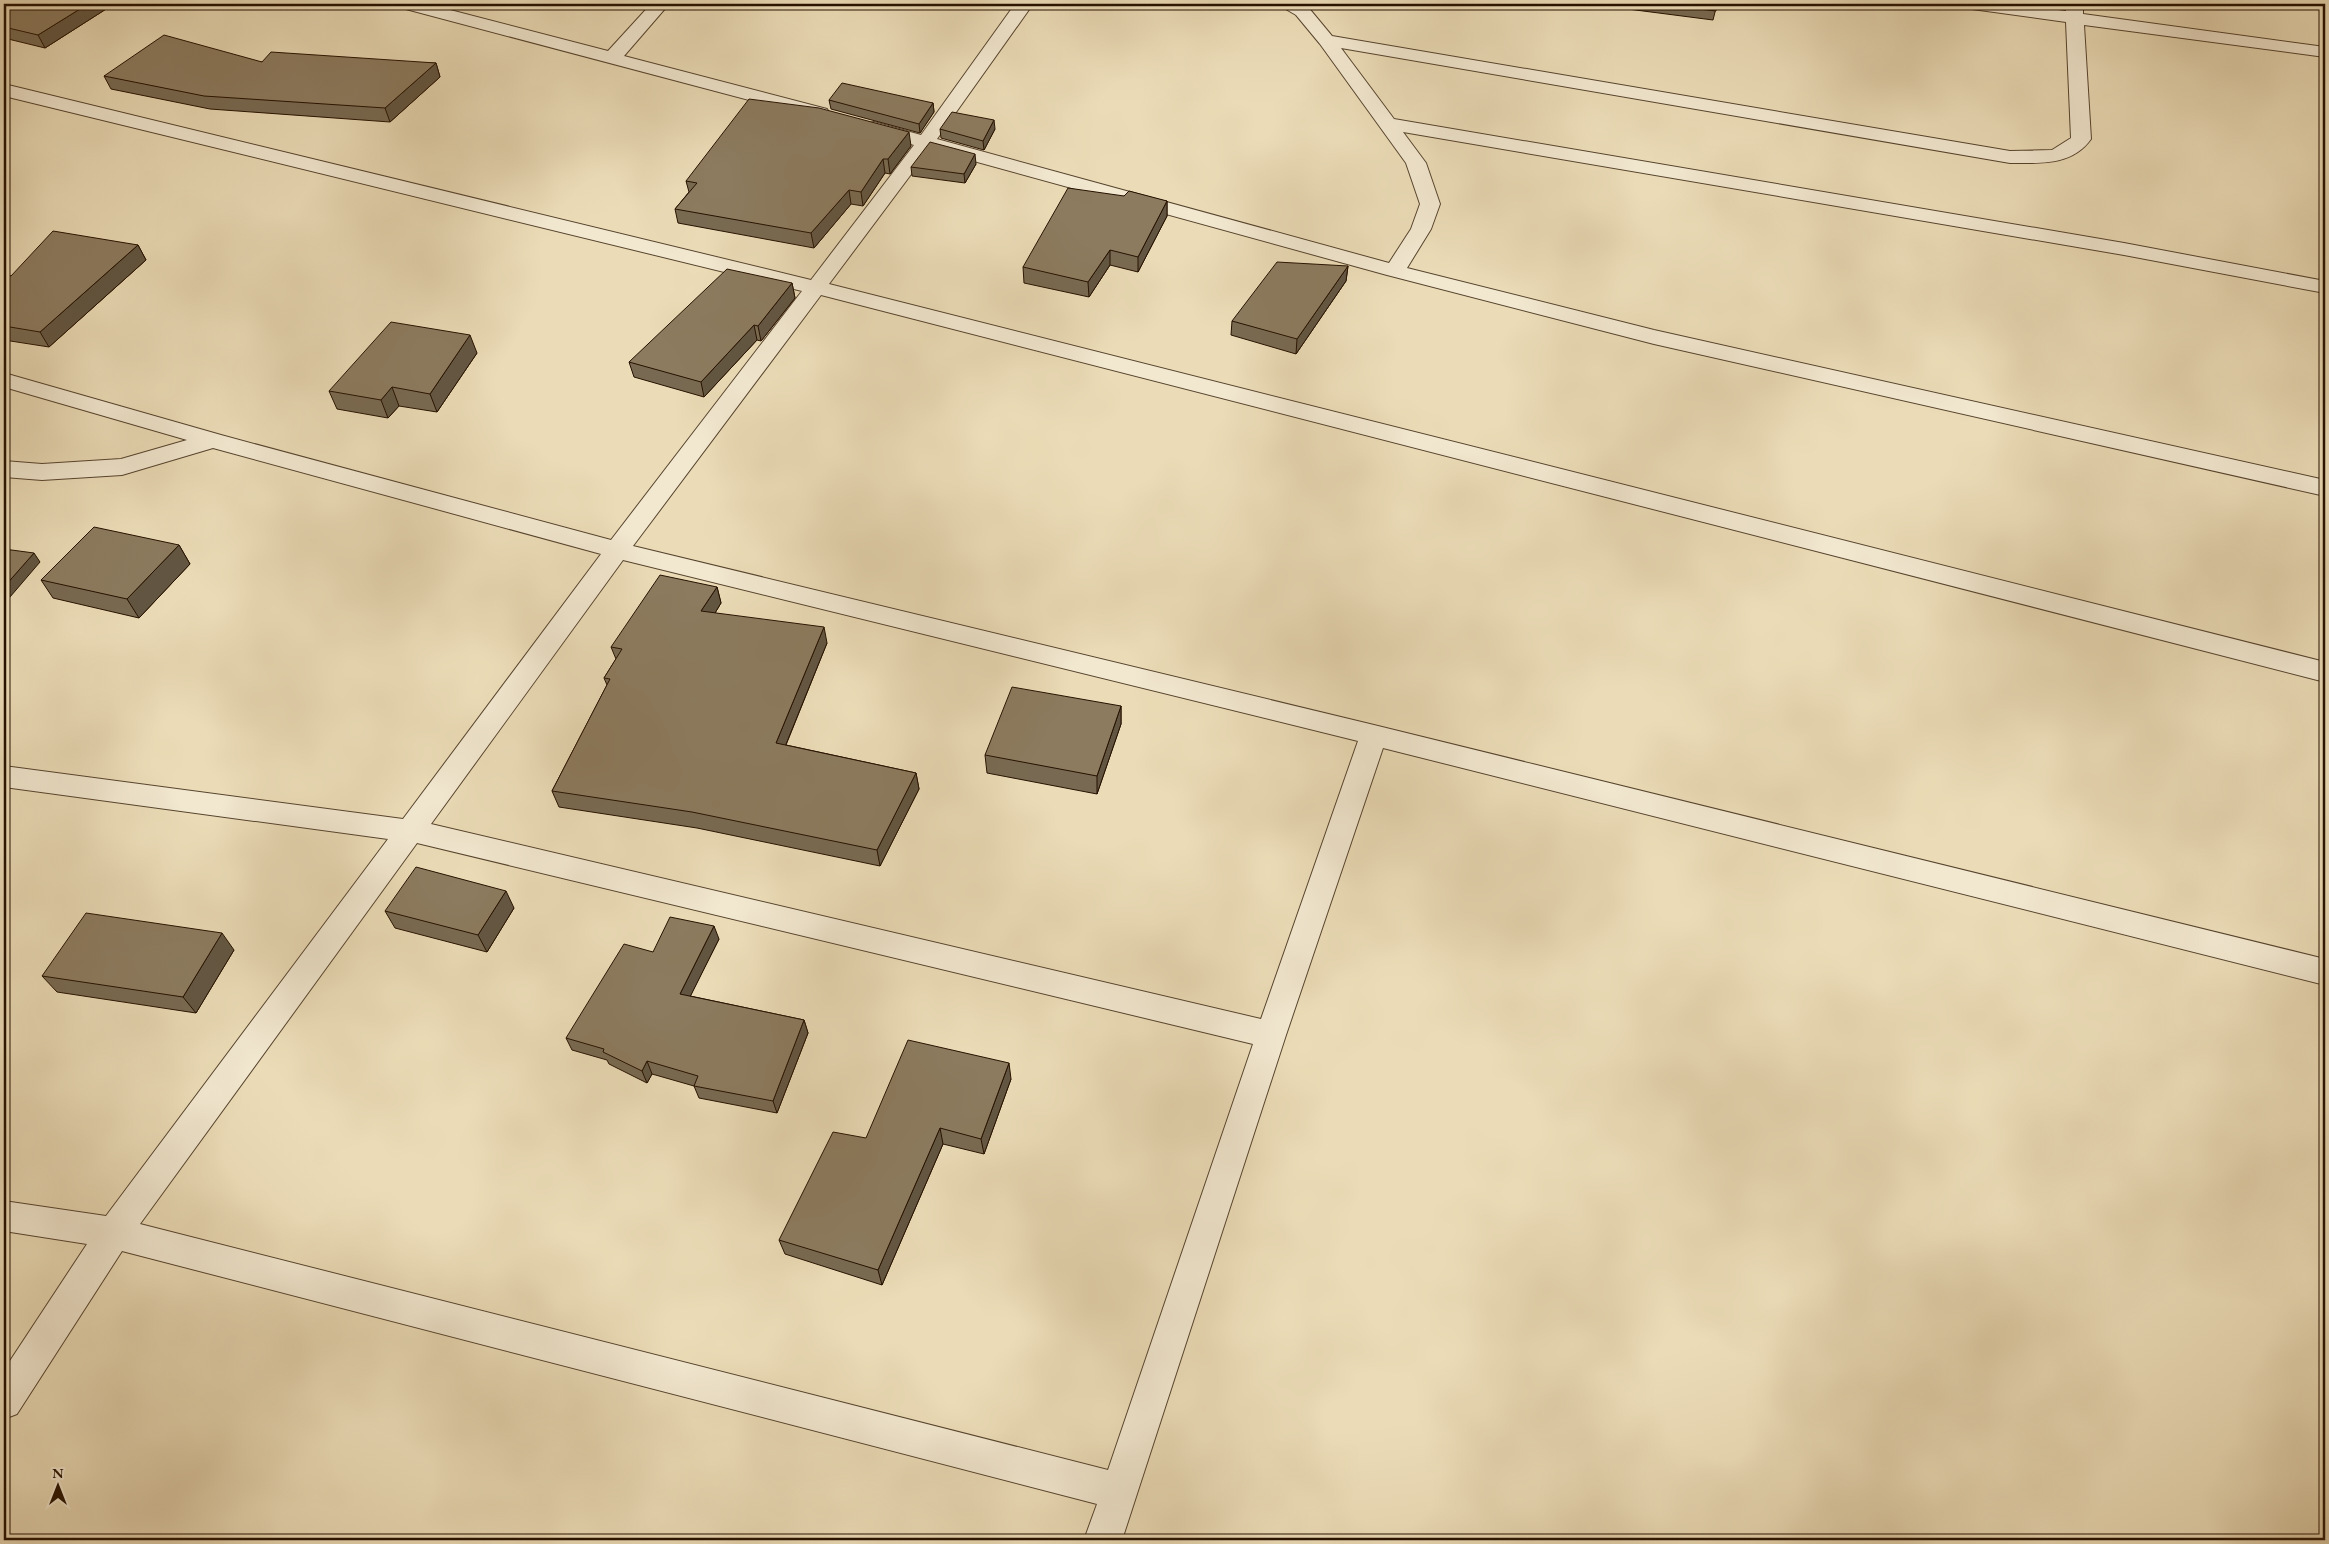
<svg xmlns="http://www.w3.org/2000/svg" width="2329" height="1544" font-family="'EB Garamond',serif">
<rect width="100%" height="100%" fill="#ebdcb7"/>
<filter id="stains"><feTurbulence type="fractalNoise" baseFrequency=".004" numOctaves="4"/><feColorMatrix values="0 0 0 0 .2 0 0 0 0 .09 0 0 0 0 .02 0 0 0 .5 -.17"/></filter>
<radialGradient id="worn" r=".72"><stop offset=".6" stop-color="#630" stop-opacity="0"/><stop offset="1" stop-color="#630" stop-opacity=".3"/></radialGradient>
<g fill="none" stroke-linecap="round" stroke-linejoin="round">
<g stroke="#57442e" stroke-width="2">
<g id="street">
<path d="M399,4H427L608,51L651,4H669L624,56L827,109L829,113L827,117L820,119L813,117L402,8Z"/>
<path d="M1015,4H1033L937,139L1389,263L1411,229L1420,204L1406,163L1320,44L1296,15L1284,8L1281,4H1302L1308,7L1332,36L2010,151L2052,150L2071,138L2066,22L1972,9L1966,8L1963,4H2009L2066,11L2065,4H2083V14L2325,47V57L2084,25L2091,139C2072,166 2040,163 2010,163L1341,48L1394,119L2124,243L2325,281V293L2124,255L1403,132L1426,163L1440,204L1431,229L1407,268L1654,330L2325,480V496L1654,344L1387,275L930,149L829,284L2325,662V682L821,295L633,546L1374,725L2325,959V985L1383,748L1286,1035L1122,1540H1084L1097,1504L122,1251L17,1414L4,1419V1370L87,1244L4,1231V1201L106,1216L388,839L4,787V766L403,819L601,554L213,448L122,475L42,480L4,477V461L42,464L121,459L187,440L4,387V373L221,435L611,540L802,291L4,96V84L811,280L914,145L867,132L864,128L867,124L874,122L921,135ZM623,560L1358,741L1261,1019L431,824ZM417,843L1253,1044L1108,1470L140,1224Z"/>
</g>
</g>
<use href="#street" fill="#f2e8d0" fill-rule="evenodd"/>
</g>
<g fill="#786a52" stroke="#261100">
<path d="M4,4H114L45,48L4,38Z"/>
<path d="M1589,4H1717L1713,20Z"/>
<path d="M262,62L436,63L440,77L390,122L210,109L111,89L104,76Z"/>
<path d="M829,100L933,103L934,112L920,133L831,109Z"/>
<path d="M940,129H995L984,150L941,138Z"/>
<path d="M911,146L890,174L885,173L863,206L851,204L814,248L678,223L675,209L689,192L686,181Z"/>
<path d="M976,164L965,183L912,176L911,167Z"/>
<path d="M1124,196L1167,201V216L1138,272L1110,265L1089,297L1024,283L1023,267Z"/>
<path d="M138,245L146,260L49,347L4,340V275L11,276Z"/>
<path d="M1348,266L1346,281L1296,354L1231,335L1232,321Z"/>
<path d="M792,283L795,298L761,341L757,340L704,397L634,377L629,362Z"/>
<path d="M477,353L437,412L399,406L388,418L337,409L329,391Z"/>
<path d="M179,545L190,564L139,618L53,598L41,580Z"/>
<path d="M717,587L721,603L715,613L827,643L786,745L916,773L919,789L880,866L697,828L559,807L552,791L607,685L604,678L616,659L611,647Z"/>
<path d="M1121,706V724L1097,794L987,773L985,755Z"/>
<path d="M514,908L487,952L395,928L385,911Z"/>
<path d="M719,939L690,996L804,1020L808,1033L777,1113L699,1098L694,1086L652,1074L647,1083L609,1064L607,1060L572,1050L566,1038L653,952Z"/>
<path d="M234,950L196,1013L57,992L42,976Z"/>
<path d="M1011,1079L984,1154L943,1144L882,1285L785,1254L779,1240Z"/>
</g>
<g fill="#625642" stroke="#261100">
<path d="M88,4H114L45,48L38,35Z"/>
<path d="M436,63L440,77L390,122L385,108Z"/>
<path d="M933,103L934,112L920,133L919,124Z"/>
<path d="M994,120L995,129L984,150L983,141Z"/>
<path d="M909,132L911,146L890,174L888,159Z"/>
<path d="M975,154L976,164L965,183L964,174Z"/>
<path d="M883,159L885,173L863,206L861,192Z"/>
<path d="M849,190L851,204L814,248L811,233Z"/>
<path d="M1167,201V216L1138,272V257Z"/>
<path d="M138,245L146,260L49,347L40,332Z"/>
<path d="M1110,250V265L1089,297L1088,282Z"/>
<path d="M1348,266L1346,281L1296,354L1297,339Z"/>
<path d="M792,283L795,298L761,341L758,326Z"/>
<path d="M754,325L757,340L704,397L701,382Z"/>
<path d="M470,335L477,353L437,412L430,394Z"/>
<path d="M392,387L399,406L388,418L381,400Z"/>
<path d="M179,545L190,564L139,618L127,599Z"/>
<path d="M34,553L40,562L4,604V587Z"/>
<path d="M717,587L721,603L706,628L701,611Z"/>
<path d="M824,627L827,643L780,759L776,743Z"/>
<path d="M1121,706V724L1097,794V776Z"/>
<path d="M916,773L919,789L880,866L877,850Z"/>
<path d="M506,891L514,908L487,952L478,935Z"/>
<path d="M714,926L719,939L685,1007L680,994Z"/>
<path d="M222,933L234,950L196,1013L183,997Z"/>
<path d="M804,1020L808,1033L777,1113L773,1101Z"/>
<path d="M647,1061L652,1074L647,1083L642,1071Z"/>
<path d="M1009,1063L1011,1079L984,1154L981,1139Z"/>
<path d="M940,1128L943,1144L882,1285L878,1270Z"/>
</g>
<g fill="#8c7b5f" stroke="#261100">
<path d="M4,4H88L38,35L4,27Z"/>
<path d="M1658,4H1717L1716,11Z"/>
<path d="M164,35L262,62L271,52L436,63L385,108L204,96L104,76Z"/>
<path d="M842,83L933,103L919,124L829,100Z"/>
<path d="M749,99L819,108L909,132L888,159H883L861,192L849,190L811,233L675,209L697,183L686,181Z"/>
<path d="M952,112L994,120L983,141L940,129Z"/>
<path d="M930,142L975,154L964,174L911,167Z"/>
<path d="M1068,188L1124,196L1129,191L1167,201L1138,257L1110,250L1088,282L1023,267Z"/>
<path d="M53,231L138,245L40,332L4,326V275L11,276Z"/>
<path d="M1277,262L1348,266L1297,339L1232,321Z"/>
<path d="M727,269L792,283L758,326L754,325L701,382L629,362Z"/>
<path d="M391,322L470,335L430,394L392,387L381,400L329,391Z"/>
<path d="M94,527L179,545L127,599L41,580Z"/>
<path d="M4,549L34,553L4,587Z"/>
<path d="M660,575L717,587L701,611L824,627L776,743L916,773L877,850L692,812L552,791L610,679L604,678L622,649L611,647Z"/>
<path d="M1012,687L1121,706L1097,776L985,755Z"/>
<path d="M416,867L506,891L478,935L385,911Z"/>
<path d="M86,913L222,933L183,997L42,976Z"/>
<path d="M670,917L714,926L680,994L804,1020L773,1101L694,1086L698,1076L647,1061L642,1071L603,1052L604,1049L566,1038L624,944L653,952Z"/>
<path d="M908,1040L1009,1063L981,1139L940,1128L878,1270L779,1240L833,1132L866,1138Z"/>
</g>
<rect width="2329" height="1544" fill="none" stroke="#ebdcb7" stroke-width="20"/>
<rect x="5" y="5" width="2319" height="1534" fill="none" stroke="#261100" stroke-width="2.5"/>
<rect x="10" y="10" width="2309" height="1524" fill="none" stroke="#261100"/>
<g transform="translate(58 1486)" stroke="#f2e8d0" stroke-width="4" paint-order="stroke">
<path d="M0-4L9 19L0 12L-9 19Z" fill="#261100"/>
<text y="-8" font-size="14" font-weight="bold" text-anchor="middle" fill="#261100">N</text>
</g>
<rect width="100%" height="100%" filter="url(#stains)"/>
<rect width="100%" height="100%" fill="url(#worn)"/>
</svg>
